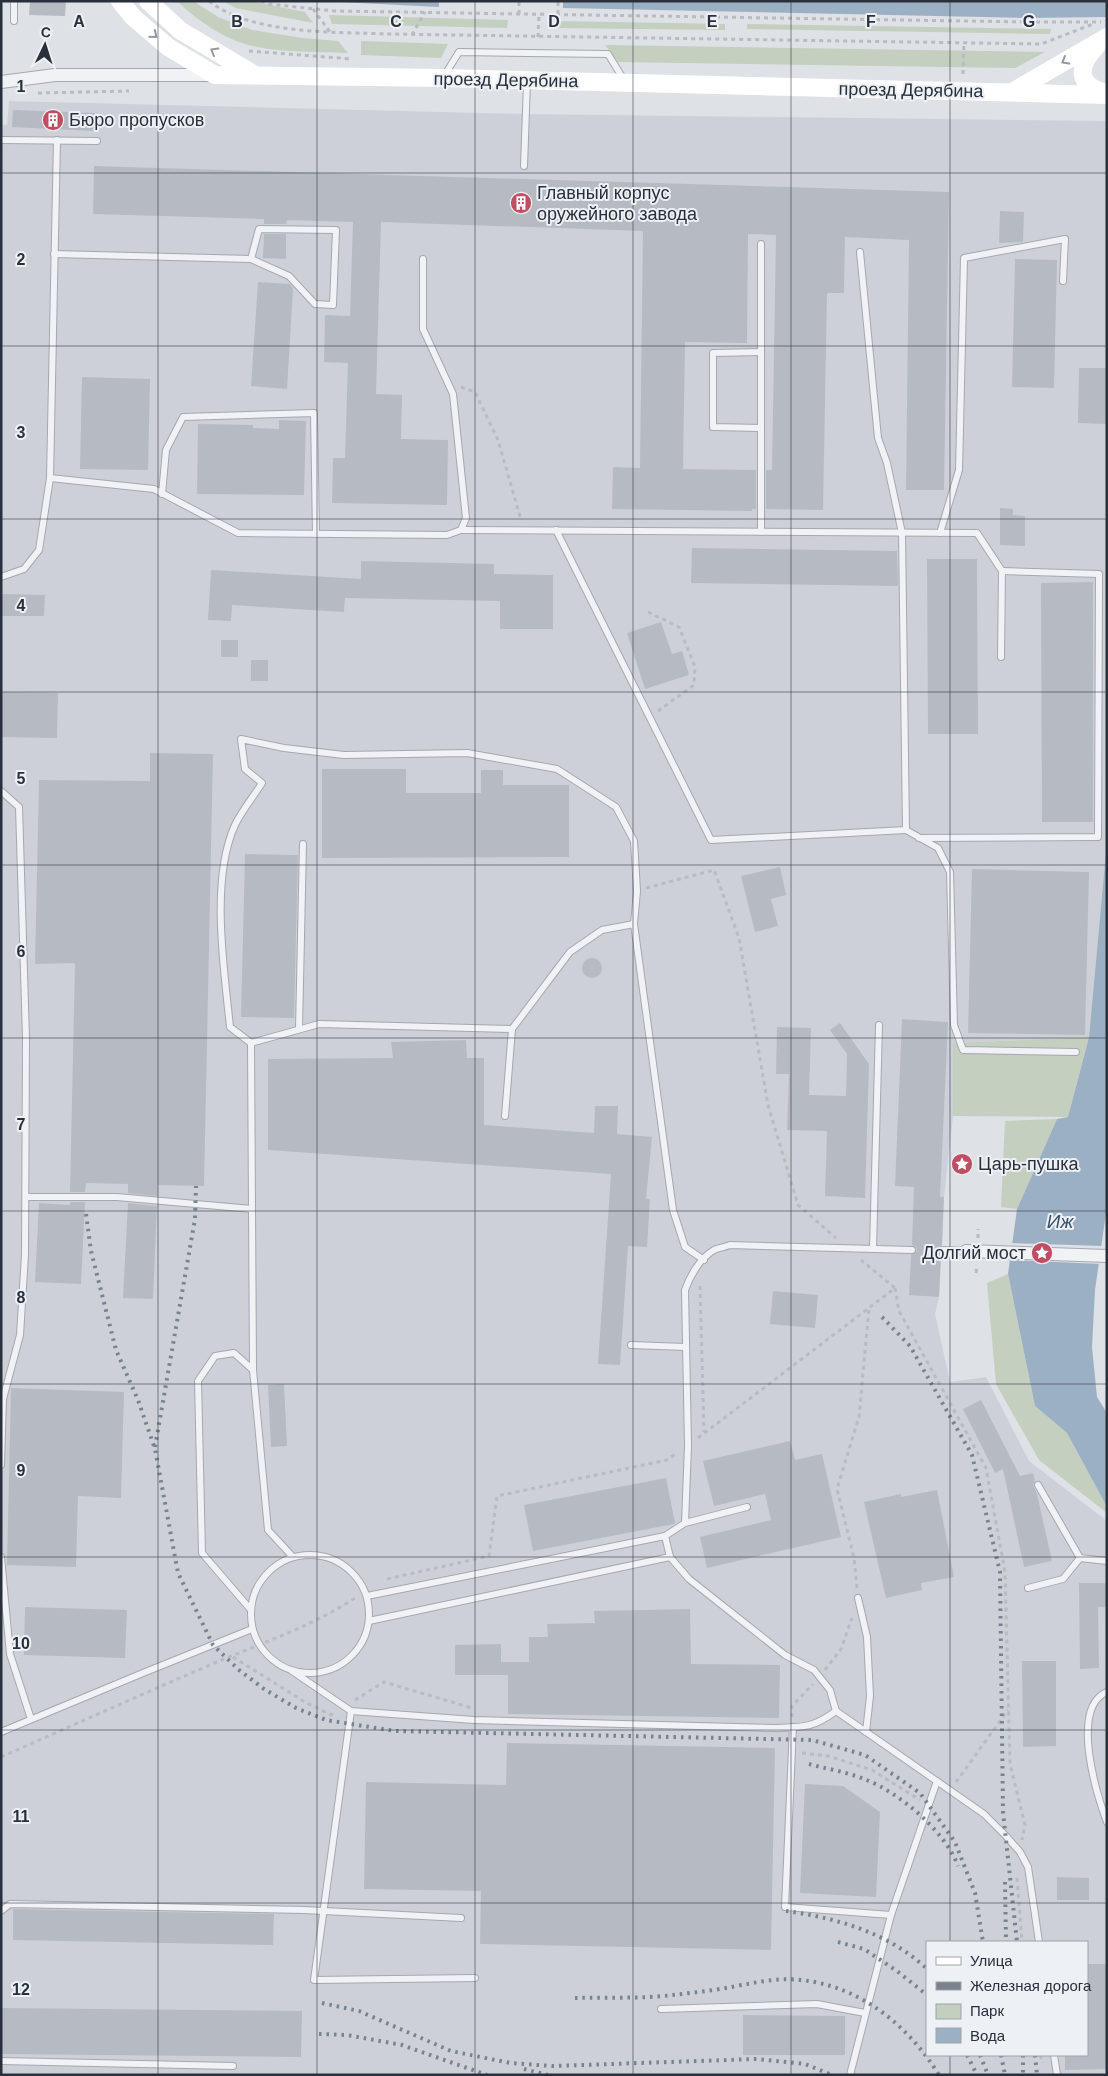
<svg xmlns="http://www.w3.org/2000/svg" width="1108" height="2076" font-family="Helvetica,sans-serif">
<rect width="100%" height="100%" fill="#dee1e6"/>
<path fill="#cdd1d7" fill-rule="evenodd" d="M9,101L523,114L1107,121V841L1089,1037L953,1043V1116L944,1197L939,1297L935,1314L950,1382L986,1377L1029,1461L1107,1521V2075H1V125H7ZM927,1942H1087V2055H927Z"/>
<g fill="#c4cfc0">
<path d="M177,1H193L218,17L252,30L302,38L338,41L348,53C312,51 273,54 239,42C219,35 192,16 177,1Z"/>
<path d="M222,1H250L305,12L313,23L236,8Z"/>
<path d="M329,15L508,20L507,28L332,24Z"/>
<path d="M556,21L725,24V30L556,28Z"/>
<path d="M747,24L1051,29L1050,34L747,29Z"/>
<path d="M361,41L448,44L441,58L361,55Z"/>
<path d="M605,45L1045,52L1015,68L618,62Z"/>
<path d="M1089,1037L1068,1117L953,1116V1043Z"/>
<path d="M1057,1119L1017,1209L1001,1207L1005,1121Z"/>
<path d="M1008,1274L1035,1406L1067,1433L1107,1507V1513L1039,1460L996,1384L987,1283Z"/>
</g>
<g fill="#9cb0c3">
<path d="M319,1H439V7Z"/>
<path d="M563,1H1107V17L1027,18L563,8Z"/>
<path d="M1107,841V1206L1095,1290L1092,1347L1097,1397L1107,1413V1507L1067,1433L1035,1406L1008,1274L1017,1209L1057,1119L1068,1117L1089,1037Z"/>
</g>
<path fill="#dee1e6" d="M1010,1243L1103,1246L1101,1264L1008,1260Z"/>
<g fill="#b6bbc2">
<path d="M30,1H66L65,16L29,15Z"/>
<path d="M13,110L95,113L94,131L12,127Z"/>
<path d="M94,166L949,192L944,490H906L909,240L845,237L844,293H827L823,510L766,509V470H772L776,235L748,234L747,343L685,342L683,469L756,470V509H752V511L612,509L613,467L640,468L643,231L381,222L376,394L402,395L401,439L448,440L447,505L332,503L333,458H345L348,363L324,362L325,315L350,316L353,222L287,220L286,224H264V219L93,214Z"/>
<path d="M1000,211L1024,212L1023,242L999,243Z"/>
<path d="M264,234H286V259L263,258Z"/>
<path d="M1015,259L1057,260L1054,388L1012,387Z"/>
<path d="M258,282L290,284L293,288L287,389L251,386Z"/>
<path d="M1079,368H1107V424L1078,423Z"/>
<path d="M82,377L150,379L148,470L80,469Z"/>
<path d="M279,420L306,421L304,495L197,494L198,424L253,425V428L279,429Z"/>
<path d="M1000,508L1013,509V515L1025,516V546L1000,545Z"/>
<path d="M692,548L897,551L898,586L691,583Z"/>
<path d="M927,559H977L978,734H928Z"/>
<path d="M361,561L494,564V574L553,575V629H500V601L345,598L344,612L232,605L231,621L208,620L211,570L361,579Z"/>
<path d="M1093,582V822H1042L1041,583Z"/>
<path d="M1,594L45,595L44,616H1Z"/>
<path d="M661,622L672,654L682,651L689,675L645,689L627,633Z"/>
<rect x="221" y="640" width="17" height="17"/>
<rect x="251" y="660" width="17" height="21"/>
<path d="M1,692L58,693L57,738L1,737Z"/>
<path d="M150,753L213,754L204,1186L158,1185V1196L128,1193V1184L86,1183L85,1192H70L75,963L35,964L39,780L150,781Z"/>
<path d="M322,769H406V793H481V770H503V785H569V857L322,858Z"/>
<path d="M245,854L298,855L294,1018L241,1017Z"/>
<path d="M780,867L786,895L771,899L778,926L755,932L741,876Z"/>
<path d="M972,869L1089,872L1085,1035L968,1033Z"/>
<circle cx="592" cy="968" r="10"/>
<path d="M902,1019L948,1022L940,1197H944L942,1245L938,1247L937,1250L941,1255L939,1297L909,1295L911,1255L917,1251L916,1247L912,1245L914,1187L895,1186Z"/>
<path d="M840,1023L869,1064L865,1198L825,1196L827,1131L787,1130L789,1074H776L777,1027L811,1028L809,1095L846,1096L847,1054L830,1030Z"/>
<path d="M466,1040L467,1058H484V1125L594,1133L595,1106H618L617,1134L652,1137L646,1199H650L647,1247L628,1246L620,1365L598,1364L611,1174L268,1150V1059L393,1058L391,1042Z"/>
<path d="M70,1202H85L81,1284L35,1282L39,1203L70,1205Z"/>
<path d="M128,1203L157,1206L153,1299L123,1298Z"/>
<path d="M773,1291L818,1295L815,1328L770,1324Z"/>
<path d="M284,1384L287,1446L271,1447L268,1385Z"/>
<path d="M11,1388L124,1392L121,1498L78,1496L76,1567L7,1565Z"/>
<path d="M981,1400L1020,1476L1033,1473L1035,1481L1033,1485L1037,1494L1052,1561L1024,1567L1003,1469L995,1473L963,1409Z"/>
<path d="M790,1441L795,1460L822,1454L841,1537L707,1568L700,1537L771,1520L765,1494L714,1506L703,1461Z"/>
<path d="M666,1478L675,1523L674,1524L533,1551L524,1505Z"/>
<path d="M937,1490L954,1577L921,1583L922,1590L886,1598L864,1502L901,1494V1497Z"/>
<path d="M1079,1583H1107V1607H1098L1099,1668L1080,1669Z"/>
<path d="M25,1607L127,1610L125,1658L24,1655Z"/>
<path d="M690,1609L691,1664L780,1665L779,1718L508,1714V1675H455V1645L501,1644V1662H529V1637H548L547,1624L595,1623L594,1611Z"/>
<path d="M1022,1661H1056V1746L1023,1747Z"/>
<path d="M507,1743L775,1748L771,1950L480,1944L481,1891L364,1889L366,1782L506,1785Z"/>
<path d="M805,1784L843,1786L880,1812L876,1897L800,1893Z"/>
<path d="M1057,1877L1089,1878V1900H1057Z"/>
<path d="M13,1909L274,1914L273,1945L13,1940Z"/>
<path d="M1087,1964H1107V2069L1065,2070V2055H1087Z"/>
<path d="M1,2008L302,2011L301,2057L1,2054Z"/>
<path d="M743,2015L845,2016V2055H743Z"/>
</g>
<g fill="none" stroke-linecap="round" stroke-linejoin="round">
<g stroke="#a4a8af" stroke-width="8">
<g id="lane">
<path d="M14,1V21"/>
<path d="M444,76L459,52L608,54L624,80"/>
<path d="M1,140L97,141"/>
<path d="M524,166L527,82"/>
<path d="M761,244V532"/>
<path d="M54,254L251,259L289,276L315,304L333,305L336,230L259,229L251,259"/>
<path d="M761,352L713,353V427L761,428"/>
<path d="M50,478L154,489L238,533L447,535L461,530L466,518L453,394L423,329V259"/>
<path d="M162,494L166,450L183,417L314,413L316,534"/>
<path d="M461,530L977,533L1002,571L1001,657"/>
<path d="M556,530L711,840L906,830L902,533L887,463L878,438L860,252"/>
<path d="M940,533L959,470L964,258L1065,239L1063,281"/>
<path d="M1,577L24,569L39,550L50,478L57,140"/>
<path d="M1,791L19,807L26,1038L25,1255L20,1335L3,1399L1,1465"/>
<path d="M906,830L938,848L950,872L954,1025L963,1050L1076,1052"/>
<path d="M919,838L1098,837L1099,574L1002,571"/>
<path d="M299,1029L303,844"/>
<path d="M251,1043L230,1027C224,968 210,880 235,825C242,810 254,796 262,783L245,769L241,739L284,748L344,755L467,753L557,769L616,807L634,841L637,891L634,924"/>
<path d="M505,1116L512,1029"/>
<path d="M26,1197H117L252,1209"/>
<path d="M873,1249L879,1025"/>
<path d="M942,1250L966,1251"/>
<path d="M631,1345L685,1347"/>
<path d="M253,1370L251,1043L319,1024L512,1029L570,952L602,930L634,924L673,1210L685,1247L704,1260"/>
<path d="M1038,1485L1080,1558L1107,1561"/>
<path d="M685,1523L747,1507"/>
<circle cx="310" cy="1614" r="59"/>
<path d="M1,1557L10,1654L31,1719"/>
<path d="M1028,1588L1063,1579L1080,1558"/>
<path d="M367,1596L665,1536"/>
<path d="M858,1598L867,1637L870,1696L866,1732"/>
<path d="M251,1610L202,1553L198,1381L215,1356L234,1353L253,1370L268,1530L292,1556"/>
<path d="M369,1621L670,1557"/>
<path d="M292,1671L351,1711L474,1720L776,1728C803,1727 813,1728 836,1711L830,1690L814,1670L785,1655L689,1579L670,1557L665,1536L685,1523L688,1446L685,1290C690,1276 700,1258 714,1250C718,1248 725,1247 730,1245L912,1250"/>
<path d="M1107,1692C1070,1707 1096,1794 1107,1822"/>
<path d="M351,1711L314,1980L475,1978"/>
<path d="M836,1711L984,1814L1006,1836L1020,1852L1028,1867L1039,1942"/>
<path d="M793,1727L785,1907L891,1915"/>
<path d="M1,1732L143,1673L252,1629"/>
<path d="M1,1911L10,1904L304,1910L461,1918"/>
<path d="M661,2009L817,2004L865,2013"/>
<path d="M1054,2055L1057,2075"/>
<path d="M1,2061L233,2066"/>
<path d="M850,2075L891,1915L937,1781"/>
</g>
</g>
<g stroke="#a4a8af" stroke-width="14">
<g id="street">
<path d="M1,82L55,75H213"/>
<path d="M966,1251L1107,1256"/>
</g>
</g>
<g stroke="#b8bcc1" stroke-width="3" stroke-dasharray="4 4" stroke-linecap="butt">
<path d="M209,1C252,35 337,32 390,34L1041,44L1093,24"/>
<path d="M261,1L269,4L334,11L1028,22H1101"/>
<path d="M313,9L330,32"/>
<path d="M519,14V1"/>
<path d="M558,14V1"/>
<path d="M412,35L425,12"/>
<path d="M538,37L539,14"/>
<path d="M249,51L352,59"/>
<path d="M963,74L964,42"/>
<path d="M38,93L129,91"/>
<path d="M461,387L475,392L498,440L521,520"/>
<path d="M648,612L679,627L695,667L694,685L658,711"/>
<path d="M646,888L714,870L739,938L768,1105L798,1205L836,1238"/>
<path d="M978,1238V1229"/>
<path d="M976,1273L977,1265"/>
<path d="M700,1286L704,1432"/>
<path d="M895,1288L899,1311L986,1468L1005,1572L1010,1764L1025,1825L1022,1840"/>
<path d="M698,1438L895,1288L861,1260"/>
<path d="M387,1579L489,1556L497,1496L667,1460L677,1453"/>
<path d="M857,1588L854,1558L837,1489L859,1417L869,1308"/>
<path d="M233,1657L305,1702L331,1715L335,1712"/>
<path d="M825,1670L841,1649L852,1618"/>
<path d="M355,1700L384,1682L472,1708"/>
<path d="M792,1717V1706L813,1684"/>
<path d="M802,1753L828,1756L872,1770L920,1800"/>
<path d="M1,1757C73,1725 145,1693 217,1662C265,1642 315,1625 358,1596"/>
<path d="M956,1782L1008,1710"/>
<path d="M1017,1878L1022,1942"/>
<path d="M1040,2055L1043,2063"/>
</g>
<use href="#lane" stroke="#f0f2f5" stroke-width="6"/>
<use href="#street" stroke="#f0f2f5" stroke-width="12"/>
<g stroke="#fff" stroke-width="18">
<path d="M120,1L133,17L168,47L215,75L443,78L1107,95"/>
<path d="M148,1L181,31L255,75"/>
<path d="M1097,46C1077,66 1076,86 1107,93"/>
<path d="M1012,92L1107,37"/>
</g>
<g stroke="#79828e" stroke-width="4" stroke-dasharray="2.5 5" stroke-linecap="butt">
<path d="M86,1214L91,1251L116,1350L138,1400L155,1449L178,1573L213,1645L239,1670L264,1689L296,1708L326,1720L395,1731L812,1740L865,1755L920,1793L955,1842L975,1893L983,1942"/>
<path d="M882,1317L910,1346L972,1455L1000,1572L1003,1812L1017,1942"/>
<path d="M155,1447L195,1219L196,1186"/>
<path d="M809,1764C827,1769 847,1772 864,1779C899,1792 945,1831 958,1866"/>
<path d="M1005,1882L1006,1942"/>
<path d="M786,1911C837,1918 889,1933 927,1969"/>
<path d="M838,1942L864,1949L897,1971L927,1995"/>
<path d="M575,1998C607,1997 641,1999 673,1995C690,1993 708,1991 726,1988C749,1984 776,1977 801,1980C860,1986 908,2025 939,2075"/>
<path d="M322,2003L359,2011L451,2051L510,2063L552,2066L757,2059L805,2064L832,2075"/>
<path d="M319,2034L347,2035L402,2045L487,2075"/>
<path d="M967,2055L977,2075"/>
<path d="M980,2055L988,2075"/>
<path d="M1001,2055L1005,2075"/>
<path d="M1023,2055V2075"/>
<path d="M1035,2055L1037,2075"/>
<path d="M524,2069L548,2075"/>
</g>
</g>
<defs><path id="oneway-chevron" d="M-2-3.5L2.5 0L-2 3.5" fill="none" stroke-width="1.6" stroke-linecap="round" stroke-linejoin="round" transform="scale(1.25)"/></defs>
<g stroke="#94989d">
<use href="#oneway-chevron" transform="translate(154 35) rotate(40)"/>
<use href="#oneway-chevron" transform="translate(214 51) rotate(-149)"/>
<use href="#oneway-chevron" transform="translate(1065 61) rotate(150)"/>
</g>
<path fill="none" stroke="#29303b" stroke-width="1" stroke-opacity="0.55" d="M158,1V2075M317,1V2075M475,1V2075M633,1V2075M791,1V2075M950,1V1942M1,173H1107M1,346H1107M1,519H1107M1,692H1107M1,865H1107M1,1038H1107M1,1211H1107M1,1384H1107M1,1557H1107M1,1730H1107M1,1903H1107M950,2055V2075"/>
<defs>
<g id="building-disc" transform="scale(1.125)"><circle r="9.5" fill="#c04e62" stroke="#edf0f4"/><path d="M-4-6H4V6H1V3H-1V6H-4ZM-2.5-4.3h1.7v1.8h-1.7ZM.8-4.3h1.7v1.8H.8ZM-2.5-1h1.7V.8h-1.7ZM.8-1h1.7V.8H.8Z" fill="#fff"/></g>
<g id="sight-disc" transform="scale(1.125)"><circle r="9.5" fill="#c04e62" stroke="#edf0f4"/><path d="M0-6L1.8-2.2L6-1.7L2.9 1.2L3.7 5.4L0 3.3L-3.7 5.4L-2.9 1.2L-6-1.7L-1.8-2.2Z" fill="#fff"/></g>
</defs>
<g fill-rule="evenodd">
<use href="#building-disc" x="53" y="120"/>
<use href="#building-disc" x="521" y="203"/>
<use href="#sight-disc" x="962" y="1164"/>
<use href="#sight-disc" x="1042" y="1253"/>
</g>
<g text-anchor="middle" stroke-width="4" stroke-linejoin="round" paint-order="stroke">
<g font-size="18" fill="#29303b" stroke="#edf0f4">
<text transform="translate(506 80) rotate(1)" y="6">проезд Дерябина</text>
<text transform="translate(911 90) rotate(1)" y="6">проезд Дерябина</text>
</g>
<g font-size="18" fill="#29303b" stroke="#edf0f4" text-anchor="start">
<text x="69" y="126">Бюро пропусков</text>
<text x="537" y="199">Главный корпус<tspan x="537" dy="21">оружейного завода</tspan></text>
<text x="978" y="1170">Царь-пушка</text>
<text x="1026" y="1259" text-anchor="end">Долгий мост</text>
</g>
<g font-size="19" font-style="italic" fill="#37506b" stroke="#edf0f4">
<text x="1060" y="1228">Иж</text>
</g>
</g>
<g font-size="16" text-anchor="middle" font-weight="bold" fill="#29303b" stroke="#edf0f4" stroke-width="4" stroke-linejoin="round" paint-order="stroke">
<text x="79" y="27">A</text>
<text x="237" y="27">B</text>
<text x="396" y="27">C</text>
<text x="554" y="27">D</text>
<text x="712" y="27">E</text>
<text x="871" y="27">F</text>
<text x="1029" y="27">G</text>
<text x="21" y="92">1</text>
<text x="21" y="265">2</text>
<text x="21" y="438">3</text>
<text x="21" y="611">4</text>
<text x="21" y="784">5</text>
<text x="21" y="957">6</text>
<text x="21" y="1130">7</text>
<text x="21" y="1303">8</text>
<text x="21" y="1476">9</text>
<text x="21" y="1649">10</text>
<text x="21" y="1822">11</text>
<text x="21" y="1995">12</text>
</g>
<rect width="1108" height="2076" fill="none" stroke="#29303b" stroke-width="5"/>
<rect x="926" y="1941" width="162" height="115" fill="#edf0f4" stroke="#9fa3aa"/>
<rect x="936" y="1957" width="25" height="8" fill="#ffffff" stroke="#9fa3aa"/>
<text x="970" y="1966" font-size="15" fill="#29303b">Улица</text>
<rect x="936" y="1982" width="25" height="8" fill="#79828e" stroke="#9fa3aa"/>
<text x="970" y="1991" font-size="15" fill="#29303b">Железная дорога</text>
<rect x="936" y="2004" width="25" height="15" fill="#c4cfc0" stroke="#9fa3aa"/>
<text x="970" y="2016" font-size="15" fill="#29303b">Парк</text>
<rect x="936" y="2028" width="25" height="15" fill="#9cb0c3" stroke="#9fa3aa"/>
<text x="970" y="2041" font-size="15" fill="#29303b">Вода</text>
<g transform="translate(45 45) rotate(4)" stroke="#edf0f4" stroke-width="4" paint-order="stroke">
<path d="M0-4L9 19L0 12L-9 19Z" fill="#29303b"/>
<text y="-8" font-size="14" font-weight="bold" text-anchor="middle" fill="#29303b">С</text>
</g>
</svg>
